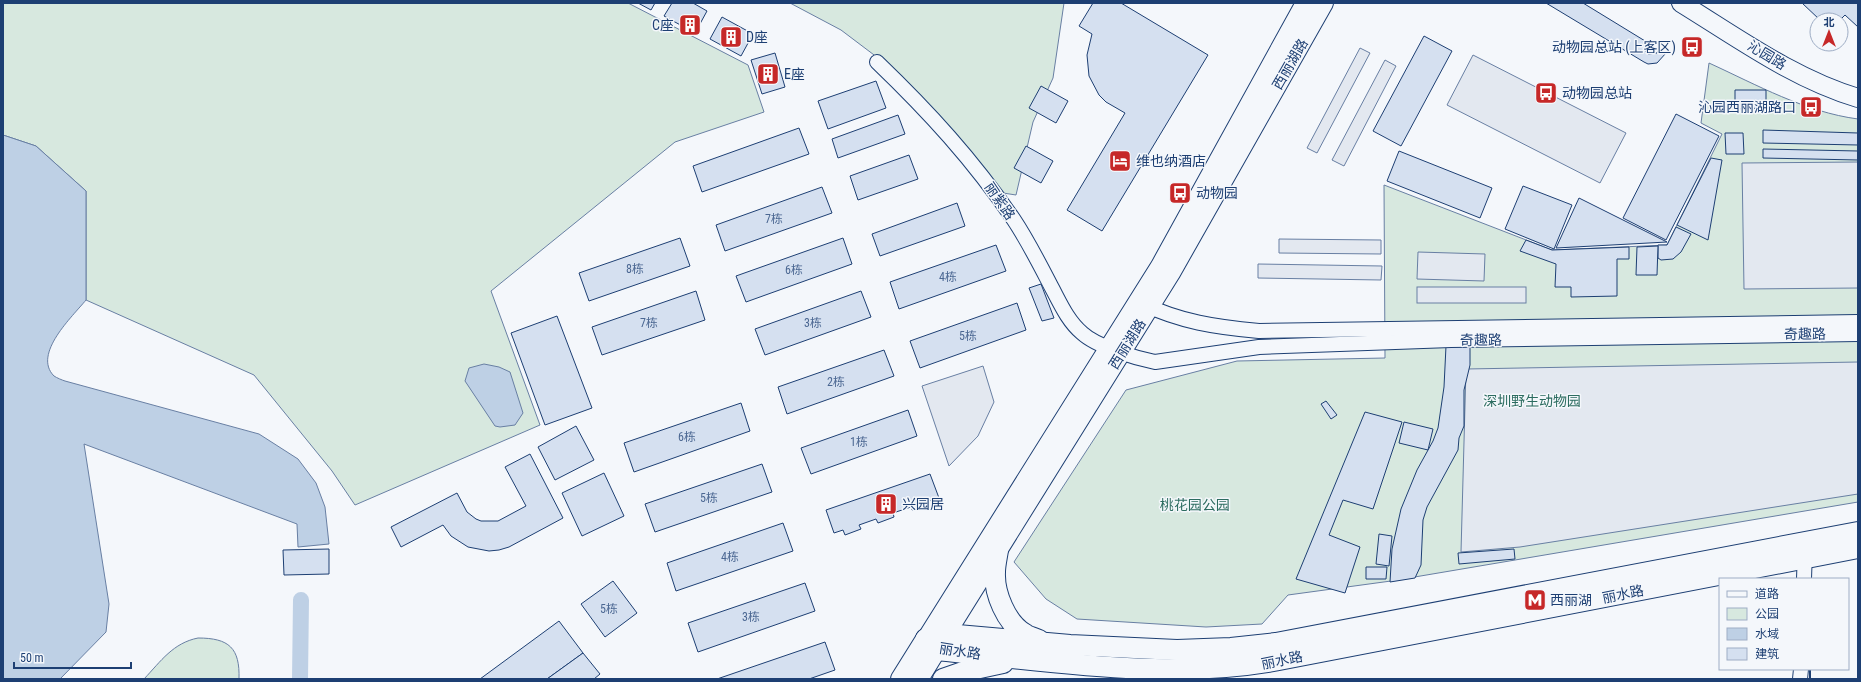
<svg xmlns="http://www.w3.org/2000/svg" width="1861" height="682" font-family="'Roboto Condensed','Noto Sans SC',sans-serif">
<rect width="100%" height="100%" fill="#f4f7fb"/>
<g fill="#d7e8df" stroke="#687fa3">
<path d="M3,3H628L748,65L764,112L675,142L491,291L540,425L355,505L332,471L254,375L86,300V191L36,146L3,135Z"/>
<path d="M790,3H1064L1053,78L1033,122L1016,195L1003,193L886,64L841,30Z"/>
<path d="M1709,63C1757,85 1805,112 1858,119V502L1391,581L1288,595L1262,624L1206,627L1077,619L1046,599L1014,562L1126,390L1237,361L1385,358L1384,185L1552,250L1667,245L1722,134L1701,123Z"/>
<path d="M198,638C229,638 240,648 239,679H144C161,661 173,643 198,638Z"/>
</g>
<g fill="#e3e8f0" stroke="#687fa3">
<path d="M1360,48L1370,53L1317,153L1307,148Z"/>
<path d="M1473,55L1626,133L1600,183L1447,105Z"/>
<path d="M1385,60L1396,66L1344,166L1332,160Z"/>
<path d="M1858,162V288L1744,289L1742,163Z"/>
<path d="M1279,239L1381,240V254L1279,253Z"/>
<path d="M1418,252L1485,254L1484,281L1417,279Z"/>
<path d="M1258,264L1382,266L1381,280L1258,278Z"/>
<rect x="1417" y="287" width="109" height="16"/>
<path d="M1858,362V494L1520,547L1461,552L1466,369Z"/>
<path d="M983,366L994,402L978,436L949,466L922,386Z"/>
</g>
<g fill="#bed0e5" stroke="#687fa3">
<path d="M3,135L36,146L86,191V300C73,316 32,354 54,376C57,378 62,380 65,381L259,434L298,459L316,483L325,507L329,544L298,547L297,524L84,444L109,604L106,632L60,679H3Z"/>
<path d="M484,364L499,367L510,372L523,413L515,425L500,427L495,426L465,381L469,368Z"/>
</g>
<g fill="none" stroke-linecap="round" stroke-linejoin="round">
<path stroke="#bed0e5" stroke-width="16" d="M300,679L301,600"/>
</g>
<g fill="#d5e0f0" stroke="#1d3f73">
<path d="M638,3H655L651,10Z"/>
<path d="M672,3H693L707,11L695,33L664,16Z"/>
<path d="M1093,3H1121L1208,55L1102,231L1067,210L1125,113L1106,102L1099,95L1089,76L1087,55L1092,34L1079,26Z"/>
<path d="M1546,3H1583L1650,44L1645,51L1648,54L1657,53L1659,49L1666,53L1657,63L1648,64L1644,62Z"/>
<path d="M1802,3H1858V27L1845,15L1840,20H1820Z"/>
<path d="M722,17L753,34L741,56L710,39Z"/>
<path d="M1424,36L1452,51L1401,146L1373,131Z"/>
<path d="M775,53L785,87L762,94L751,60Z"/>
<path d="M876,81L886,108L828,129L818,101Z"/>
<path d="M1041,86L1068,101L1056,123L1029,108Z"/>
<path d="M1735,90H1766V108L1735,109Z"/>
<path d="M1676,114L1719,136L1666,240L1623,218Z"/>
<path d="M898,115L905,134L838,158L832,139Z"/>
<path d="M799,128L809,154L702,192L693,166Z"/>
<path d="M1763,130L1858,133V145L1763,143Z"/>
<path d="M1725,133H1743L1744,154H1726Z"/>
<path d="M1026,146L1053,161L1041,183L1014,168Z"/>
<path d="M1763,149L1858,151V160L1763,158Z"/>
<path d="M1399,151L1492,188L1480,218L1387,181Z"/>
<path d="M909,155L918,179L858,200L850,176Z"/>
<path d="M1711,158L1722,160L1708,240L1677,225Z"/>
<path d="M1523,186L1572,205L1554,249L1505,229Z"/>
<path d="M822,187L832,213L725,251L716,225Z"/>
<path d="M1579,198L1667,242L1556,248Z"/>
<path d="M957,203L965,226L880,256L872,234Z"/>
<path d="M1676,227L1691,234L1681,252L1673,259L1661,260L1658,258V245H1667Z"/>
<path d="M680,238L690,266L589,301L579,273Z"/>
<path d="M843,238L852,264L746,302L736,276Z"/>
<path d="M1526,240L1552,250L1629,247V259H1617V296L1571,297V287H1555L1556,264L1520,251Z"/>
<path d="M996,245L1006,271L899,309L890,282Z"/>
<path d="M1658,246L1657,275H1636L1637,247Z"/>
<path d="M1041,284L1054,318L1042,321L1029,288Z"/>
<path d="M696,291L705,320L602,355L592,327Z"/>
<path d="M861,291L871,317L765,355L755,329Z"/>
<path d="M1017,303L1026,330L920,368L910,341Z"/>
<path d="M557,316L592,408L545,425L511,333Z"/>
<path d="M1446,346H1470V365L1464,390V426L1459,438L1458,450L1427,507L1423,520L1421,565L1415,578L1390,582L1392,549L1401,509L1417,470L1433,441L1438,428L1444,387Z"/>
<path d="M884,350L894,376L787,414L778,387Z"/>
<path d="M1326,401L1337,415L1331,419L1321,404Z"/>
<path d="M741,403L750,431L634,472L624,443Z"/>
<path d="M908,410L917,436L811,474L801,448Z"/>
<path d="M1365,412L1402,422L1373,509L1343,500L1329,535L1360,547L1345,593L1296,579Z"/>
<path d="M1404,422L1433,429L1428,450L1399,443Z"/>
<path d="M576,426L594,460L555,480L538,447Z"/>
<path d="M530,454L563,518L509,547L499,550L489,551L468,547L451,536L443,525L401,547L391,527L457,493L467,512L476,519L481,521H498L526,506L505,467Z"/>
<path d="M762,464L772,492L655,532L645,504Z"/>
<path d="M604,473L624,516L582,536L562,493Z"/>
<path d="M930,474L939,498L926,502L927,505L912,510L911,507L893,513L894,517L878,523L876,519L859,525L861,529L845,535L843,530L834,533L826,510Z"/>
<path d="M783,523L793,551L676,591L667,563Z"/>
<path d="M1379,534L1392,536L1389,566L1376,564Z"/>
<path d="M329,549V574L284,575L283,550Z"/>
<path d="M1514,549L1515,559L1459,564L1458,553Z"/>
<path d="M1366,567H1387L1386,579H1366Z"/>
<path d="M613,581L637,613L605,637L581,604Z"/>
<path d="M805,583L815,611L698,652L688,623Z"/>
<path d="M559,621L583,653L547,679H480Z"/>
<path d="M825,642L835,670L809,679H717Z"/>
<path d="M583,653L600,674L594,679H547Z"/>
</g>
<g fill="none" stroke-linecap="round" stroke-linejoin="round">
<g stroke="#1d3f73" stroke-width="16">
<g id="minor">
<path d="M877,62C929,112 973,160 1014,220C1028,241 1040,265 1052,288C1061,305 1068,321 1082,333C1097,347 1136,358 1155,362L1259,347L1451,340L1858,334"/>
<path d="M1141,303C1181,322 1215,327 1259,331L1858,322"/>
<path d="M1804,579L1805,549"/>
<path d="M1800,679L1801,669"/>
</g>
</g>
<g stroke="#1d3f73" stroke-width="20">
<g id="tertiary">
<path d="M1681,3C1738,38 1794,79 1858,98"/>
<path d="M946,634L1171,273L1324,3"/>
<path d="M926,639L1160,266L1305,3"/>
</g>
</g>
<g stroke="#1d3f73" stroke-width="22">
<g id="secondary">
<path d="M998,550C997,557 995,565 995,572C994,593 1006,623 1025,634C1029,637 1035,638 1039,640"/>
<path d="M926,639L936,650C1049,661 1166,681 1279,660L1858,548"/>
<path d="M926,639L946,634L1070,645L1177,650L1231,648L1276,643L1858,532"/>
<path d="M901,679L926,639"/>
<path d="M918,679L942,640"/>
<path d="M943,679L966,671L1003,663"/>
</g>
</g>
<use href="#minor" stroke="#f4f7fb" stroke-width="14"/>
<use href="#tertiary" stroke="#f4f7fb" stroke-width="18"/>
<use href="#secondary" stroke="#f4f7fb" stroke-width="20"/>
<path stroke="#1d3f73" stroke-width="2" d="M1810,679V669"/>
</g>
<defs>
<g id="building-square" transform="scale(1.15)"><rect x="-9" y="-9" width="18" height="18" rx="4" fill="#c62828" stroke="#f4f7fb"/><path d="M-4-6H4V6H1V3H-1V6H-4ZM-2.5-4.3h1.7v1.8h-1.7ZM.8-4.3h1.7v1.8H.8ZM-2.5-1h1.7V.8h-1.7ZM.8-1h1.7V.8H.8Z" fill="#fff"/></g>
<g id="bus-square" transform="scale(1.15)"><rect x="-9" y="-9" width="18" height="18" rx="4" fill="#c62828" stroke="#f4f7fb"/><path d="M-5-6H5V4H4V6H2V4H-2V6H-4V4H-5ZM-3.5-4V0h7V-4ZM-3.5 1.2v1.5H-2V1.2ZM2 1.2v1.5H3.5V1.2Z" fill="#fff"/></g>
<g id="hotel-square" transform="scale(1.15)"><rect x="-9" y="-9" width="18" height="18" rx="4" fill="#c62828" stroke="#f4f7fb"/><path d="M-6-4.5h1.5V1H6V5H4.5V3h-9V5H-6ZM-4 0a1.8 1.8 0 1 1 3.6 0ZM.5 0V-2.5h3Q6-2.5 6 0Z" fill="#fff"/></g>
<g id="metro-square" transform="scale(1.15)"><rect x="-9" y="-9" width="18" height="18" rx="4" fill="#c62828" stroke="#f4f7fb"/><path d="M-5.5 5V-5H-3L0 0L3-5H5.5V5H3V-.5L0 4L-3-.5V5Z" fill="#fff"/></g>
</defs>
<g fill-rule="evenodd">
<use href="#building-square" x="690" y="25"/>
<use href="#building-square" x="731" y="37"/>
<use href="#bus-square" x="1692" y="47"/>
<use href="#building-square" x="768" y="74"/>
<use href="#bus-square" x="1546" y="93"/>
<use href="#bus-square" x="1811" y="107"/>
<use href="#hotel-square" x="1120" y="161"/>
<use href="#bus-square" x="1180" y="193"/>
<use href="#building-square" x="886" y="504"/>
<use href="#metro-square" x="1535" y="600"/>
</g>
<g text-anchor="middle" stroke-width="3" stroke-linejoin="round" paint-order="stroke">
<g font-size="12" fill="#4b6792">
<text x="774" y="223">7栋</text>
<text x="635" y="273">8栋</text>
<text x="794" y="274">6栋</text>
<text x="948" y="281">4栋</text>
<text x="649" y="327">7栋</text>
<text x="813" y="327">3栋</text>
<text x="968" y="340">5栋</text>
<text x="836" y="386">2栋</text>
<text x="687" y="441">6栋</text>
<text x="859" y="446">1栋</text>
<text x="709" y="502">5栋</text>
<text x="730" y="561">4栋</text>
<text x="609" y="613">5栋</text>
<text x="751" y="621">3栋</text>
</g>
<g font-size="14" fill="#1d3f73" stroke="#f4f7fb" text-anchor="start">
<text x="674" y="30" text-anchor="end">C座</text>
<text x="746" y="42">D座</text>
<text x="1676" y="52" text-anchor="end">动物园总站 (上客区)</text>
<text x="784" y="79">E座</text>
<text x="1562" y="98">动物园总站</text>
<text x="1796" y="112" text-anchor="end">沁园西丽湖路口</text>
<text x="1136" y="166">维也纳酒店</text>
<text x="1196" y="198">动物园</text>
<text x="902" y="509">兴园居</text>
<text x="1550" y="605">西丽湖</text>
</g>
<g font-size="14" fill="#1d3f73" stroke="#f4f7fb">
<text transform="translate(1767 55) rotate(31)" y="5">沁园路</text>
<text transform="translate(1290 64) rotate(-60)" y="5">西丽湖路</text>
<text transform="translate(1000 201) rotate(56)" y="5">丽紫路</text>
<text transform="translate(1805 334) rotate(-1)" y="5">奇趣路</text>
<text transform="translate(1481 340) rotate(-1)" y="5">奇趣路</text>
<text transform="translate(1127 344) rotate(-58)" y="5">西丽湖路</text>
<text transform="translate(1623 594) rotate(-11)" y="5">丽水路</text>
<text transform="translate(960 651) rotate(9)" y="5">丽水路</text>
<text transform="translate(1282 660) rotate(-11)" y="5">丽水路</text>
</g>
<g font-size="14" fill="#2c6c60" stroke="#f4f7fb">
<text x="1532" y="406">深圳野生动物园</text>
<text x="1195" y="510">桃花园公园</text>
</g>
</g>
<rect width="1861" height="682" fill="none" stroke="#1d3f73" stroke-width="8"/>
<rect x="1719" y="578" width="130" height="92" fill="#f4f7fb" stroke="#9eadc5"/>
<rect x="1727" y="591" width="20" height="6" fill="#f4f7fb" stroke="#9eadc5"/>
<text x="1755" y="598" font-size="12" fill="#1d3f73">道路</text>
<rect x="1727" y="608" width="20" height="12" fill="#d7e8df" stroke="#9eadc5"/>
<text x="1755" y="618" font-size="12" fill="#1d3f73">公园</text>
<rect x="1727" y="628" width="20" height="12" fill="#bed0e5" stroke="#9eadc5"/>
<text x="1755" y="638" font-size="12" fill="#1d3f73">水域</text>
<rect x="1727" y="648" width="20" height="12" fill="#d5e0f0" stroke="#9eadc5"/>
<text x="1755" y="658" font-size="12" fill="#1d3f73">建筑</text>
<g transform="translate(1829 32)"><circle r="19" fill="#f4f7fb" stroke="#9eadc5"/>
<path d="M0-3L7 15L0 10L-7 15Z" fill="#c62828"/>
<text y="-6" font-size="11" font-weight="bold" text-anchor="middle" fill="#1d3f73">北</text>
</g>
<path d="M14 662v6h117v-6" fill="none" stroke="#1d3f73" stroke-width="2"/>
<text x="20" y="662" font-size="12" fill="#1d3f73" stroke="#f4f7fb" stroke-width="3" paint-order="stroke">50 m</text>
</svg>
